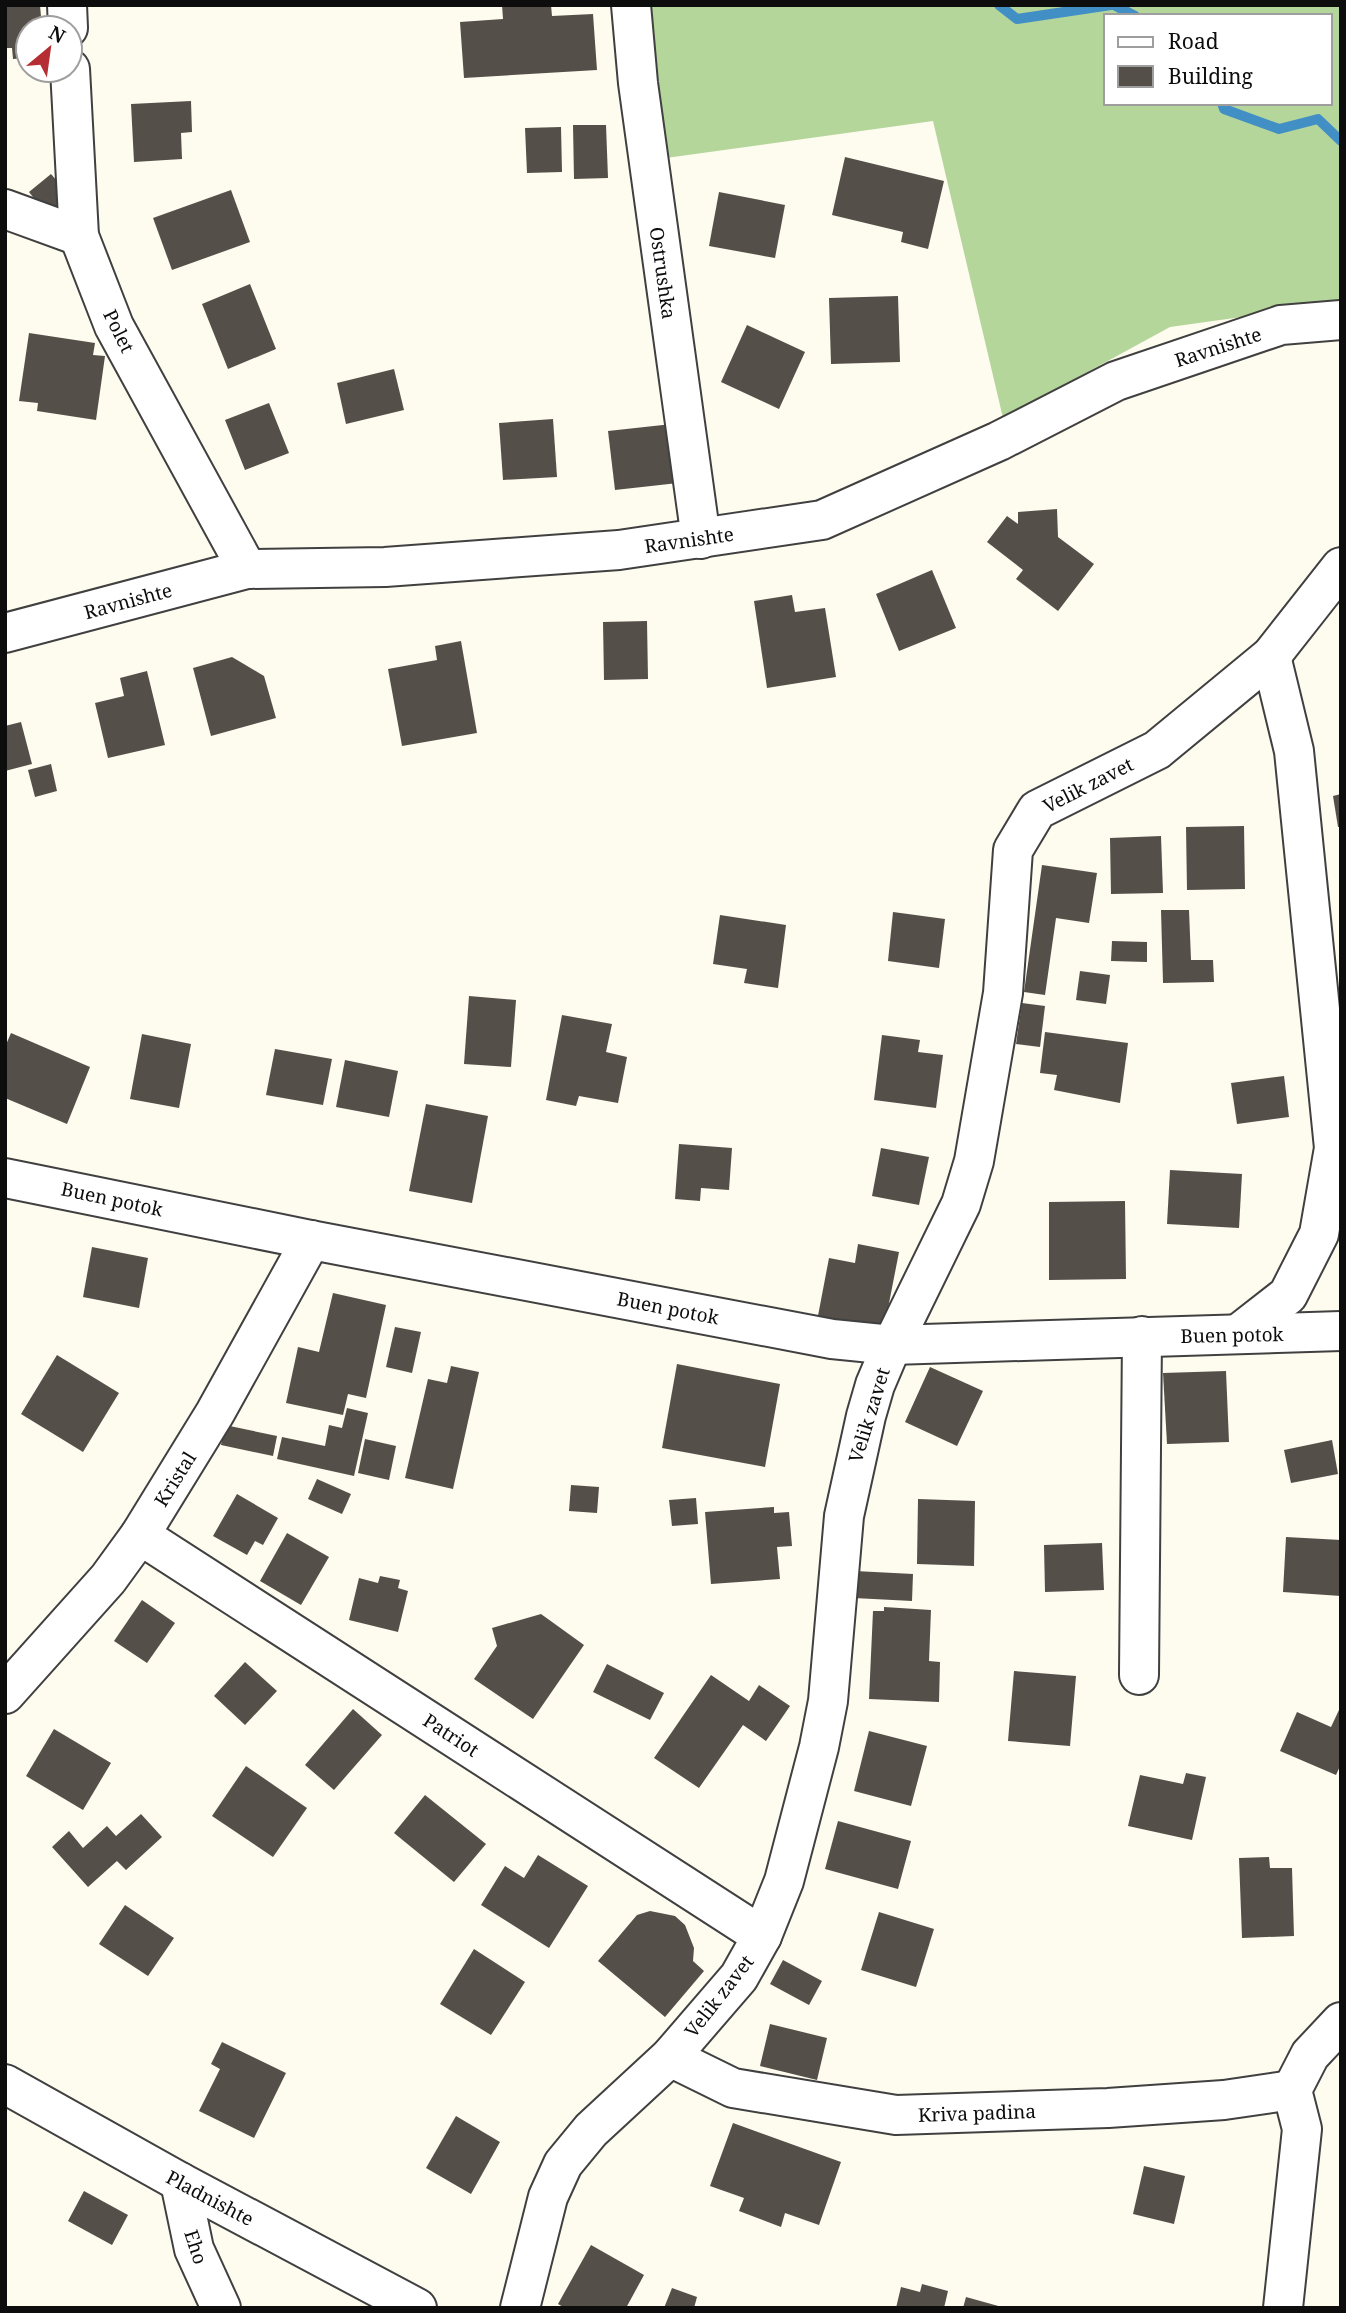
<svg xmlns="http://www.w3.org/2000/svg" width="1346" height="2313" font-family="'Noto Serif',serif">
<rect width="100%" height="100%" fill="#fefbef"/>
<path fill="#b5d69b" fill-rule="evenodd" d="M651,5H1341V303L1170,327L1003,418L933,121L666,158ZM1106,16H1330V103H1106Z"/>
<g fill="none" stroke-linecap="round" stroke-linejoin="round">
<g stroke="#428fc5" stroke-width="10">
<path d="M999,5L1017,19L1111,5"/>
<path d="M1114,5L1135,16"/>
<path d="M1222,103L1224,109L1279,129L1318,119L1341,141"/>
</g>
</g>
<g fill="#554f4a">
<path d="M5,5H40L42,28H28V58L13,59L12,48H5Z"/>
<path d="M502,5H551L552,16L593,14L597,70L464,78L460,22L503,19Z"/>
<path d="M191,101L192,132L181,133L182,159L134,162L131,104Z"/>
<path d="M573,125H606L608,178L574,179Z"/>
<path d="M561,127L562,172L527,173L525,128Z"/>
<path d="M845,157L944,181L928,249L901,242L903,232L832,215Z"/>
<path d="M51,174L70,196L47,215L29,192Z"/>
<path d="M231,190L250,242L172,270L153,218Z"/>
<path d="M719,192L785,205L775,258L709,246Z"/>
<path d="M250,284L276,349L228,369L202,304Z"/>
<path d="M898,296L900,362L831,364L829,298Z"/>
<path d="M747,325L805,352L779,409L721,382Z"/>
<path d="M29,333L95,343L93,355L105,356L96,420L37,411L38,403L19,401Z"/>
<path d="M394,369L404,410L346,424L337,383Z"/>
<path d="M269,403L289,453L245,470L225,420Z"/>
<path d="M553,419L557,477L503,480L499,423Z"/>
<path d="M672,424L678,483L615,490L608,431Z"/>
<path d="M1057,509L1058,537L1094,564L1058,611L1016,579L1023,570L987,542L1007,516L1018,524V512Z"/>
<path d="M932,570L956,628L899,651L876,594Z"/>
<path d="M792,595L795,612L825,608L836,677L767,688L754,601Z"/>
<path d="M647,621L648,679L604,680L603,622Z"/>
<path d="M461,641L477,733L402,746L388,669L437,660L435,646Z"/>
<path d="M232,657L264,676L276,718L211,736L193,668Z"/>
<path d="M147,671L165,745L108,758L95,703L124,696L120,678Z"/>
<path d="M21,722L32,764L5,771V726Z"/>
<path d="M51,764L57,791L35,797L28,770Z"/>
<path d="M1341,794V827H1338L1333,796Z"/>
<path d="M1244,826L1245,889L1187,890L1186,827Z"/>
<path d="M1161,836L1163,893L1111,894L1110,838Z"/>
<path d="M1042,865L1097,873L1089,923L1056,918L1045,995L1024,992Z"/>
<path d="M1161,910H1189L1191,960H1213L1214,982L1163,983Z"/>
<path d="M893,912L945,919L939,968L888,961Z"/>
<path d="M720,915L786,925L778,988L744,983L747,969L713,964Z"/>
<path d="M1112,941L1147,942V962L1111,961Z"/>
<path d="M1080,971L1110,975L1106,1004L1076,1000Z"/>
<path d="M469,996L516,1000L511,1067L464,1064Z"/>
<path d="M1022,1003L1045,1006L1040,1047L1016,1044Z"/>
<path d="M562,1015L612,1024L606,1052L627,1057L618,1103L579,1096L576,1106L546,1100Z"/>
<path d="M1045,1032L1128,1043L1120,1103L1054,1090L1057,1075L1040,1073Z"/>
<path d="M11,1033L90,1067L67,1124L5,1098V1047Z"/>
<path d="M142,1034L191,1044L179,1108L130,1099Z"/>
<path d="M882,1035L920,1040L918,1052L943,1055L936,1108L874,1100Z"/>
<path d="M275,1049L332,1059L323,1105L266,1095Z"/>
<path d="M345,1060L398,1071L389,1117L336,1107Z"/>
<path d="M1284,1076L1289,1117L1237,1124L1231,1083Z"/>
<path d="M426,1104L488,1116L472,1203L409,1191Z"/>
<path d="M679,1144L732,1148L729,1190L701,1188L700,1201L675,1199Z"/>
<path d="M881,1148L929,1157L919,1205L872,1196Z"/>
<path d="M1170,1170L1242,1174L1239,1228L1167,1224Z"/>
<path d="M1125,1201L1126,1279L1049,1280V1202Z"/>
<path d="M858,1244L899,1252L883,1334L817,1321L829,1258L855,1263Z"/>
<path d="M92,1247L148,1258L139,1308L83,1297Z"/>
<path d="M333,1293L386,1305L366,1398L348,1394L343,1415L286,1403L298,1347L319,1352Z"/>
<path d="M395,1327L421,1332L412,1373L386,1367Z"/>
<path d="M57,1355L119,1393L83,1452L21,1414Z"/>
<path d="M677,1364L780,1384L765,1467L662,1448Z"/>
<path d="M451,1366L479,1372L453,1489L405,1478L428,1379L447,1383Z"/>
<path d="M930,1367L983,1391L957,1446L905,1422Z"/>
<path d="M1226,1371L1229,1442L1167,1444L1163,1373Z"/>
<path d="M347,1408L368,1413L354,1476L277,1459L282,1437L325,1446L329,1425L342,1428Z"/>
<path d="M225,1425L277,1436L273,1456L221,1445Z"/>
<path d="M365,1439L396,1446L389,1480L358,1473Z"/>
<path d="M1332,1440L1338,1474L1291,1483L1284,1450Z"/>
<path d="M317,1479L351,1494L342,1514L308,1499Z"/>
<path d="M571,1485L599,1487L597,1513L569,1511Z"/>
<path d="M237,1494L278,1518L263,1545L255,1541L247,1555L213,1536Z"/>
<path d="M696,1498L698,1524L672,1526L669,1500Z"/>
<path d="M918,1499L975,1501L974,1566L917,1564Z"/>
<path d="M774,1507V1513L789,1512L792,1546L777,1547L780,1579L711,1584L705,1512Z"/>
<path d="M287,1533L329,1557L301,1605L260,1581Z"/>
<path d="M1286,1537L1341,1540V1596L1283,1592Z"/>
<path d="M1102,1543L1104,1590L1045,1592L1044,1545Z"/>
<path d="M855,1571L913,1574L912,1601L854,1598Z"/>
<path d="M380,1576L400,1580L398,1588L408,1591L398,1632L349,1620L359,1578L378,1583Z"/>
<path d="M142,1600L175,1623L147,1663L114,1641Z"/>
<path d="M884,1607L931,1610L929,1661L940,1662L939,1702L869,1699L873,1611H884Z"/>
<path d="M541,1614L584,1645L533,1719L474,1679L497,1646L492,1628Z"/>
<path d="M245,1662L277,1691L245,1725L214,1696Z"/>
<path d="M607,1664L664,1693L650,1720L593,1692Z"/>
<path d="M1014,1671L1076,1676L1070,1746L1008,1741Z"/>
<path d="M711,1675L749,1701L759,1685L790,1706L766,1741L743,1725L699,1788L654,1758Z"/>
<path d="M353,1709L382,1735L334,1790L305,1765Z"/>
<path d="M1339,1710L1341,1764L1336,1775L1280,1751L1297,1712L1331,1727Z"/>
<path d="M54,1729L111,1763L83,1810L26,1776Z"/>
<path d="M869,1731L927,1746L911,1806L854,1791Z"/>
<path d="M246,1766L307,1808L273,1857L212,1816Z"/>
<path d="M1186,1773L1206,1777L1192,1840L1128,1826L1140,1775L1183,1784Z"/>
<path d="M425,1795L486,1844L454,1882L394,1833Z"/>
<path d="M141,1814L162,1837L126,1870L117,1861L88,1887L52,1847L69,1831L83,1848L107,1826L116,1836Z"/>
<path d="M838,1821L911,1841L898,1889L825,1869Z"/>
<path d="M538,1855L588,1886L549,1948L481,1905L505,1866L524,1878Z"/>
<path d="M1269,1857L1270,1868H1292L1294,1936L1242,1938L1239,1858Z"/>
<path d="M125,1905L174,1938L148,1976L99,1944Z"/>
<path d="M650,1911L675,1916L685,1925L694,1948L693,1961L704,1971L665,2017L598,1961L637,1915Z"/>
<path d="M879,1912L934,1929L916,1987L861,1970Z"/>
<path d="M474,1949L525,1982L491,2035L440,2004Z"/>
<path d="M783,1960L822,1981L809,2005L770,1984Z"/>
<path d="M770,2024L827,2038L817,2080L760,2066Z"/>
<path d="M222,2042L286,2073L254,2138L199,2111L220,2069L211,2064Z"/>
<path d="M456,2116L500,2142L471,2194L426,2168Z"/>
<path d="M733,2123L841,2162L819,2225L785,2213L781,2227L739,2211L744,2198L710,2186Z"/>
<path d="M1144,2166L1185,2176L1174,2224L1133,2214Z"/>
<path d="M84,2191L128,2215L112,2245L68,2221Z"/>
<path d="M591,2245L644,2275L626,2308H565L558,2304Z"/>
<path d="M922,2284L948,2291L944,2308H896L901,2287L920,2292Z"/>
<path d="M672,2288L697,2297L694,2308H664Z"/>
<path d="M966,2297L1002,2307L1001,2308H963Z"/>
</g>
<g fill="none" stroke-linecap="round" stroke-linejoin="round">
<g stroke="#404040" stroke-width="42">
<g id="minor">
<path d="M67,5L68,28"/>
<path d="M631,5L638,83L701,539"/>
<path d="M70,69L79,236L114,326L247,569"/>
<path d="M5,209L79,236"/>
<path d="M5,633L247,569L385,567L619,550L822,520L999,441L1116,381L1281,325L1341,320"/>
<path d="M5,1178L311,1240L832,1339L892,1345L1341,1331"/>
<path d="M1238,1334L1288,1295L1319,1234L1334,1148L1294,751L1271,656"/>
<path d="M140,1535L762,1936"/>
<path d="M1139,1675L1142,1336"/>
<path d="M5,1694L108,1579L140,1535L215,1413L311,1240"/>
<path d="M670,2057L733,2088L896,2115L1108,2108L1224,2100L1292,2090"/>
<path d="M5,2084L180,2182L417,2308"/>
<path d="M180,2182L194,2249L221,2308"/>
<path d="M520,2308L548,2197L563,2164L591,2130L670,2057L739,1977L762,1936L784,1881L819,1747L828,1701L844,1516L866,1416L875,1385L892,1345L961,1204L974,1161L1003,993L1013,850L1037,810L1157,750L1271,656L1341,567"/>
<path d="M1283,2308L1302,2129L1292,2090L1310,2055L1341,2022"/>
</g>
</g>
<use href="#minor" stroke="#fff" stroke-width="38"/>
</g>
<g text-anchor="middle" stroke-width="7" stroke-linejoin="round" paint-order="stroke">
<g font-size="19" fill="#0d0d0d" stroke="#fff">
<text transform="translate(663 273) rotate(82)" y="7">Ostrushka</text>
<text transform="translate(119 331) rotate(64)" y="7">Polet</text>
<text transform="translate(1218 347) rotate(-18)" y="7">Ravnishte</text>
<text transform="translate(689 540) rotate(-8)" y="7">Ravnishte</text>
<text transform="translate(128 601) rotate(-15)" y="7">Ravnishte</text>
<text transform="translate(1088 785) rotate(-27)" y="7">Velik zavet</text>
<text transform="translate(112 1199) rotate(12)" y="7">Buen potok</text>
<text transform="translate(668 1308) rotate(11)" y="7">Buen potok</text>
<text transform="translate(1232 1335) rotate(-1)" y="7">Buen potok</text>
<text transform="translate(869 1415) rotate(-73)" y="7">Velik zavet</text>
<text transform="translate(175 1479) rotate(-58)" y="7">Kristal</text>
<text transform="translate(451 1735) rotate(33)" y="7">Patriot</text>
<text transform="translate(719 1996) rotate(-52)" y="7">Velik zavet</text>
<text transform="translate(977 2113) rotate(-2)" y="7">Kriva padina</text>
<text transform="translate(210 2198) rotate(28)" y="7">Pladnishte</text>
<text transform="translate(196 2247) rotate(72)" y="7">Eho</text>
</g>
</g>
<rect width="1346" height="2313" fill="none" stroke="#0d0d0d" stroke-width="14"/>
<rect x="1104" y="14" width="228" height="91" fill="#ffffff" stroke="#9e9e9e" stroke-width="2"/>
<rect x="1118" y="37" width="35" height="10" fill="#ffffff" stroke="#9e9e9e" stroke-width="2"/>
<text x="1168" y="49" font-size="21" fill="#0d0d0d">Road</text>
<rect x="1118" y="66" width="35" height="21" fill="#554f4a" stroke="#9e9e9e" stroke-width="2"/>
<text x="1168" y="84" font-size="21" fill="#0d0d0d">Building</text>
<g transform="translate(49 49) rotate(29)"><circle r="33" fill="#ffffff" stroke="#9e9e9e" stroke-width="2"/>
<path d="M0-5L12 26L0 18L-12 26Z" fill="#b52e33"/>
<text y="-10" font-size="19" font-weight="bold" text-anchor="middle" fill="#0d0d0d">N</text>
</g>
</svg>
